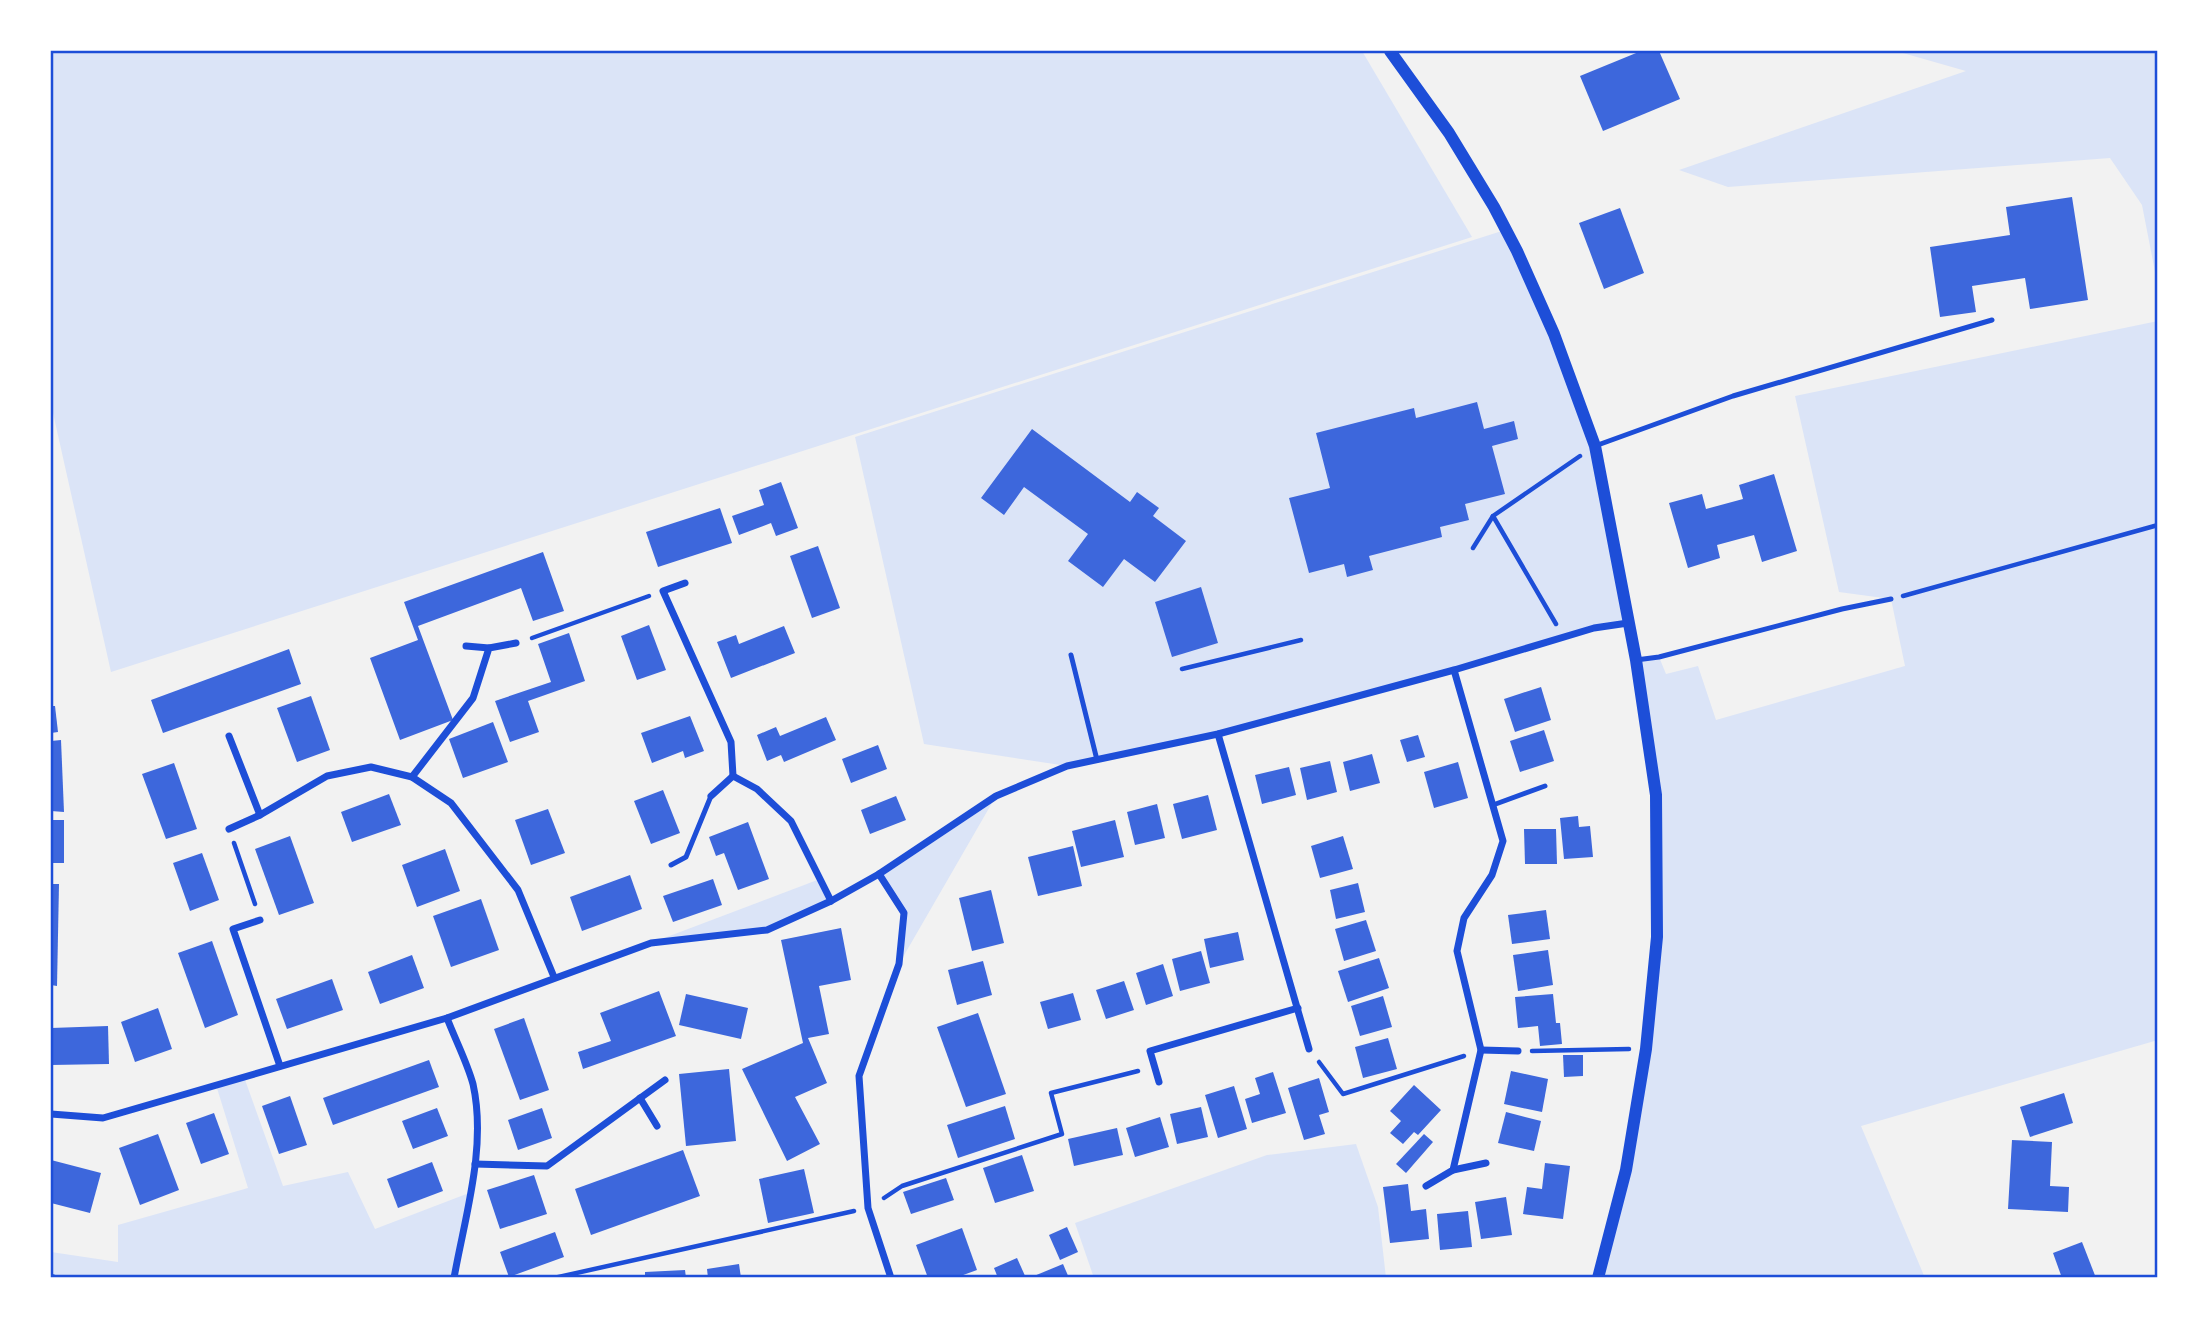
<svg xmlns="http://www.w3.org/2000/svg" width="2209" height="1329" font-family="'Asap Condensed',sans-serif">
<rect width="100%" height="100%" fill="#f2f2f2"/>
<g fill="#dbe4f7">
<path d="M51,51H1362L1472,237L111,672L51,404Z"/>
<path d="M1896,51H2158V287L2142,205L2110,158L1728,187L1679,170L1966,71Z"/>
<path d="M1505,230L1595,446L1628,623L1594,628L1218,734L1067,766L924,744L855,437Z"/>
<path d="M2158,321V1040L1861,1126L1925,1278H1598L1626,1170L1657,937L1656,795L1636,660L1659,657L1666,674L1698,666L1716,720L1905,666L1891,599L1839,592L1795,396Z"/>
<path d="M996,796L899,964L904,913L879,874Z"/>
<path d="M820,879L831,901L767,930L651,943Z"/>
<path d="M244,1077L283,1186L348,1172L375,1229L469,1193L454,1278H51V1252L118,1262V1225L248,1188L216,1085Z"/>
<path d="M1356,1144L1378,1207L1386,1278H1094L1075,1223L1267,1155Z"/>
</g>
<g fill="#3d67dc">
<path d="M1641,51H1659L1680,99L1603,131L1580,76Z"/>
<path d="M2072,197L2088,300L2030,309L2025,278L1972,286L1976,312L1940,317L1930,247L2010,235L2006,207Z"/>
<path d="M1620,208L1644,273L1604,289L1579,223Z"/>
<path d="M1477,402L1484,429L1514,421L1518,439L1492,446L1505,494L1465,504L1469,520L1440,527L1442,537L1369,556L1373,570L1347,577L1344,564L1309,573L1289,498L1330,488L1316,433L1414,408L1416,418Z"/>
<path d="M1032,429L1130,502L1137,492L1159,508L1153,516L1186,541L1155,582L1124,559L1103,587L1068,561L1088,534L1024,487L1004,515L981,498Z"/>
<path d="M1774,474L1797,551L1762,562L1754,535L1717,545L1720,558L1688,568L1669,503L1702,494L1706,509L1743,499L1739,485Z"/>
<path d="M781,482L798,528L776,536L771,523L739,535L732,516L764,505L759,490Z"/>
<path d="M720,508L732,543L658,567L646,532Z"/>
<path d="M818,546L840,608L812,618L790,556Z"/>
<path d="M543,552L564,611L533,621L521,588L418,626L453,720L400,740L370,658L418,640L404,602Z"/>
<path d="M1201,587L1218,643L1172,657L1155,602Z"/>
<path d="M649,625L666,670L637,680L621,636Z"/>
<path d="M784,626L795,653L731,678L717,642L736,635L739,644Z"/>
<path d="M569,633L585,681L528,701L539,732L510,742L495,701L551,682L538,644Z"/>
<path d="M289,649L301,684L163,733L151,700Z"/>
<path d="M1541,687L1551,720L1515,732L1504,699Z"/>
<path d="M311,696L330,750L297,762L277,708Z"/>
<path d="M51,706H55L58,732L51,733Z"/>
<path d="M690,716L704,751L685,758L683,751L652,763L641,733Z"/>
<path d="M826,717L836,740L784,762L781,755L767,761L757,735L776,727L780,736Z"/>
<path d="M493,722L508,762L463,778L449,739Z"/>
<path d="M1544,730L1554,761L1520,772L1510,741Z"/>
<path d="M1418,735L1425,757L1407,762L1400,740Z"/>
<path d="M61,740L64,812L51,811V741Z"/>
<path d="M878,745L887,769L851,783L842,759Z"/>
<path d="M1372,754L1380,783L1350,791L1343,762Z"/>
<path d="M1330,761L1337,792L1307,800L1300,768Z"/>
<path d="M1458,762L1468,798L1434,808L1424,772Z"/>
<path d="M174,763L197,829L166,839L142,774Z"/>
<path d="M1289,767L1296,795L1262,804L1255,775Z"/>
<path d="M663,790L680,833L651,844L634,801Z"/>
<path d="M389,794L401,825L352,842L341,812Z"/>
<path d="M1208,795L1217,830L1182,839L1173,804Z"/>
<path d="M896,796L906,820L870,834L861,810Z"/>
<path d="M1157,804L1165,838L1135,845L1127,812Z"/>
<path d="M548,809L565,853L531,865L515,820Z"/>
<path d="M1578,816L1579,827L1590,826L1593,857L1564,859L1560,818Z"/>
<rect x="51" y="820" width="13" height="43"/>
<path d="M1115,820L1124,857L1081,867L1072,831Z"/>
<path d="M748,822L769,879L738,890L724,853L716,856L709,837Z"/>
<path d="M1524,829H1556L1557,864H1525Z"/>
<path d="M290,836L314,903L279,915L255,849Z"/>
<path d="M1343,836L1353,869L1320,878L1311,846Z"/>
<path d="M1073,846L1082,886L1038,896L1028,857Z"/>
<path d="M445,849L460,891L417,907L402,865Z"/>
<path d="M202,853L219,900L190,911L173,863Z"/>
<path d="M630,875L642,909L582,931L570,897Z"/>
<path d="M713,879L722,905L673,922L663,896Z"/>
<path d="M1358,883L1365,912L1336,919L1330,890Z"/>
<path d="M51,884H59L57,986L51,985Z"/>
<path d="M991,890L1004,943L972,951L959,898Z"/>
<path d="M481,899L499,950L451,967L433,916Z"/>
<path d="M1546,910L1550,939L1512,944L1508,915Z"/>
<path d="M1366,920L1376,951L1344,961L1335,929Z"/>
<path d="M841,928L851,980L819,986L829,1034L808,1038L827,1083L795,1097L820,1144L787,1161L742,1069L803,1043L781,940Z"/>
<path d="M1238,932L1244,960L1210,968L1204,939Z"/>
<path d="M212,941L238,1015L205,1028L178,953Z"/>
<path d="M1548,950L1553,985L1518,991L1513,955Z"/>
<path d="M1201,951L1210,983L1180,991L1172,959Z"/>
<path d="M412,955L424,988L380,1004L368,972Z"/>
<path d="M1379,958L1389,988L1348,1002L1338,971Z"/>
<path d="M983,961L992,995L957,1005L948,970Z"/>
<path d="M1163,964L1173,996L1146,1005L1136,973Z"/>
<path d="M332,979L343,1010L287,1029L276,999Z"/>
<path d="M1124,981L1134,1010L1106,1019L1096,990Z"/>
<path d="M659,991L676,1036L583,1069L578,1052L611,1041L600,1013Z"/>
<path d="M1073,993L1081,1020L1048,1029L1040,1002Z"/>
<path d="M686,994L748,1008L741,1039L679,1025Z"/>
<path d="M1553,994L1556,1023H1560L1562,1044L1540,1046L1538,1026L1518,1028L1515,997Z"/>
<path d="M1383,996L1392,1027L1360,1036L1351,1006Z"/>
<path d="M158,1008L172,1049L135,1062L121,1022Z"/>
<path d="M978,1013L1006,1094L966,1107L937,1027Z"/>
<path d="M524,1018L549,1090L520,1100L494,1029Z"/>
<path d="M108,1026L109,1064L51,1065V1028Z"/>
<path d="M1388,1038L1397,1069L1363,1078L1355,1047Z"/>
<path d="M1563,1055H1583V1076L1564,1077Z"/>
<path d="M429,1060L439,1087L333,1125L323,1098Z"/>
<path d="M729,1069L736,1141L686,1146L679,1074Z"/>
<path d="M1511,1071L1548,1079L1542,1112L1504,1104Z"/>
<path d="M1273,1072L1286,1113L1252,1123L1245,1099L1260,1094L1255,1078Z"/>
<path d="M1319,1078L1329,1112L1319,1115L1325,1134L1304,1140L1288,1088Z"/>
<path d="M1414,1085L1441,1110L1418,1135L1414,1132L1403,1144L1390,1133L1401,1121L1390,1111Z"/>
<path d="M1234,1086L1247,1129L1218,1138L1205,1095Z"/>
<path d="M2064,1093L2073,1123L2030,1137L2020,1107Z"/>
<path d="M290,1096L307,1145L279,1154L262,1106Z"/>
<path d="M1005,1106L1015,1139L958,1158L947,1125Z"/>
<path d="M1201,1107L1208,1137L1177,1144L1170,1114Z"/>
<path d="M437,1108L448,1136L413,1149L402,1121Z"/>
<path d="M542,1108L552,1138L518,1150L508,1120Z"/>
<path d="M1506,1112L1541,1121L1534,1151L1498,1143Z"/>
<path d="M214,1113L229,1154L201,1164L186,1123Z"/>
<path d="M1160,1117L1169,1147L1135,1157L1126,1128Z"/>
<path d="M1117,1128L1123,1155L1074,1166L1068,1139Z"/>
<path d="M158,1134L179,1190L140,1205L119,1148Z"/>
<path d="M1424,1134L1433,1142L1406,1173L1396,1164Z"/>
<path d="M2012,1140L2052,1142L2050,1186L2069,1187L2068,1212L2008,1209Z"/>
<path d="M683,1150L700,1196L591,1235L575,1189Z"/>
<path d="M1022,1155L1034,1191L995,1203L983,1168Z"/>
<path d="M51,1160L101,1173L90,1213L51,1203Z"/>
<path d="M432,1162L443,1191L398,1208L387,1179Z"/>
<path d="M1545,1163L1570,1166L1563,1219L1523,1214L1527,1187L1542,1189Z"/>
<path d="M804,1169L814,1213L768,1223L759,1179Z"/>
<path d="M534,1175L547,1214L500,1229L487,1190Z"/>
<path d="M946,1178L954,1200L911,1214L903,1192Z"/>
<path d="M1408,1184L1411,1211L1426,1209L1429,1239L1390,1243L1383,1187Z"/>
<path d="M1506,1197L1512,1235L1481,1239L1475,1202Z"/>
<path d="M1468,1211L1472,1247L1440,1250L1437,1214Z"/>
<path d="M1067,1227L1078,1252L1060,1260L1049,1235Z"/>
<path d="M962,1228L977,1270L955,1278H928L916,1245Z"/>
<path d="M555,1232L564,1257L509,1277L500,1252Z"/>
<path d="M2082,1242L2096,1278H2062L2053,1253Z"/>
<path d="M1017,1258L1026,1278H998L994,1268Z"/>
<path d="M739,1264L741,1278H708L707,1269Z"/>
<path d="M1063,1264L1069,1278H1035L1034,1276Z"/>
<path d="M685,1270L686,1278H645V1272Z"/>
</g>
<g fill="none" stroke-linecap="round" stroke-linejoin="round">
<g stroke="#1d4ed8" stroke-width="4.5">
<path d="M1493,516L1556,624"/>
<path d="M1473,548L1493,516L1580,456"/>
<path d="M1903,596L2158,525"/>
<path d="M532,638L649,596"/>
<path d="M1182,669L1301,640"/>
<path d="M234,843L255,904"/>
<path d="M1532,1051L1629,1049"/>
<path d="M1319,1062L1343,1094L1464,1056"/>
<path d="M884,1198L902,1186L1062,1134L1051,1093L1138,1071"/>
<path d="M51,1276L57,1278"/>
<path d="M554,1278L854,1211"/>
</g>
<g stroke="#1d4ed8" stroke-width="5">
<path d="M1595,446L1733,396L1992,320"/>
<path d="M1071,655L1097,760"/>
<path d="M1636,660L1659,657L1842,609L1891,599"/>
<path d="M1493,805L1545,786"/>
<path d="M671,865L686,857L711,796"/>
</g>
<g stroke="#1d4ed8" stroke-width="7">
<path d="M685,583L663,591L731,742L733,776"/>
<path d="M466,646L489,648"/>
<path d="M1218,734L1309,1049"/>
<path d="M229,736L260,815L327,776L371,767L412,777L451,803L518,890L554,977"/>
<path d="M412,777L473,698L489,648L516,643"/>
<path d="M711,796L733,776L757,789L791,821L831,901"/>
<path d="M229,829L260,815"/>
<path d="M879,874L904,913L899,964L859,1076L868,1208L891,1278"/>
<path d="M260,920L233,929L280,1066"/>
<path d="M447,1018C455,1039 467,1062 473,1084C487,1147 465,1216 454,1278"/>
<path d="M1481,1050L1518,1051"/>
<path d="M1159,1082L1150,1051L1298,1008"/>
<path d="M640,1098L657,1126"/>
<path d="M51,1114L103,1118L447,1018L651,943L767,930L831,901L879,874L996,796L1067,766L1218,734L1454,670L1594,628L1628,623"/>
<path d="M475,1164L547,1166L665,1080"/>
<path d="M1453,1170L1486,1163"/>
<path d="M1426,1186L1453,1170L1481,1050L1457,951L1464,918L1492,875L1503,841L1454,670"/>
</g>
<path stroke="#1d4ed8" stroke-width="12" d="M1390,51L1449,133L1494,207L1517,251L1554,334L1595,446L1636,660L1656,795L1657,937L1646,1049L1626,1170L1598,1278"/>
</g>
<rect width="2209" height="1329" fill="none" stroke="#ffffff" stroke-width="105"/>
<rect x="52" y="52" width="2104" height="1224" fill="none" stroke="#1d4ed8" stroke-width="2.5"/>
</svg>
